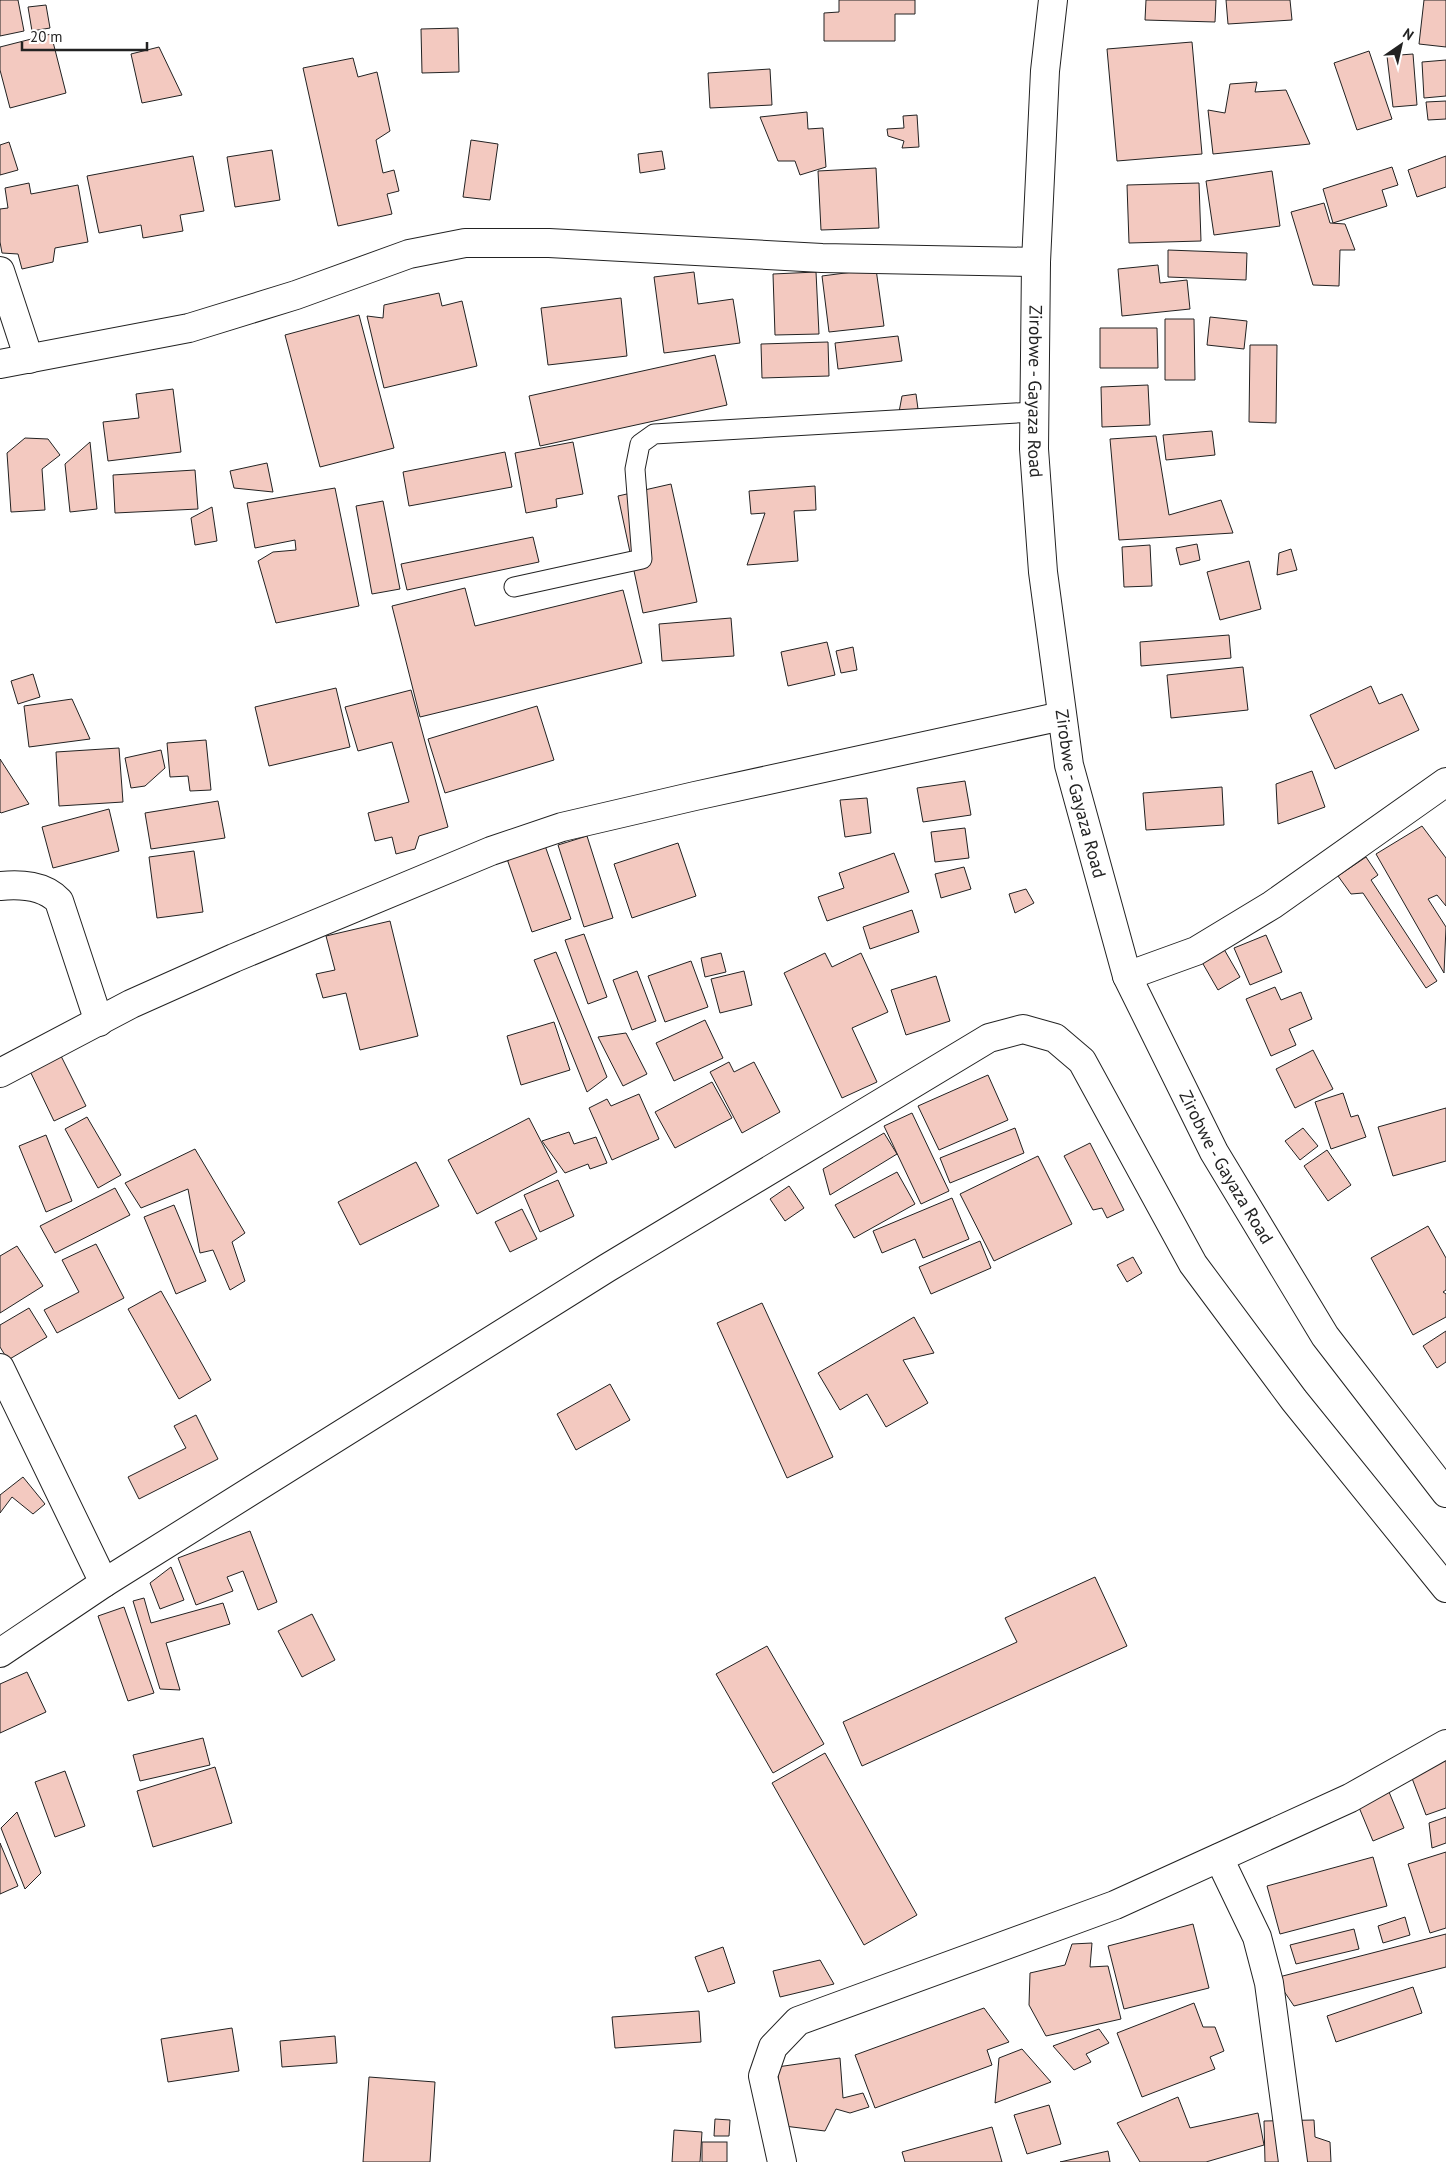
<svg xmlns="http://www.w3.org/2000/svg" width="1446" height="2162" font-family="'PT Sans',sans-serif">
<rect width="100%" height="100%" fill="#fff"/>
<g fill="#f3c9c0" stroke="#222">
<path d="M0,0H18L24,31L0,36Z"/>
<path d="M839,0H915V14H895V41H824V13L839,12Z"/>
<path d="M1146,0H1216L1215,22L1145,20Z"/>
<path d="M1226,0H1290L1292,20L1228,24Z"/>
<path d="M1424,0H1446V47L1419,44Z"/>
<path d="M46,5L50,28L32,31L28,7Z"/>
<path d="M458,28L459,72L422,73L421,29Z"/>
<path d="M51,34L66,93L10,108L0,70V47Z"/>
<path d="M1192,42L1202,154L1117,161L1107,49Z"/>
<path d="M159,47L182,95L142,103L131,54Z"/>
<path d="M1369,51L1392,119L1357,130L1334,63Z"/>
<path d="M1413,54L1417,105L1393,107L1387,56Z"/>
<path d="M353,58L358,77L377,72L390,131L376,140L383,173L394,170L399,191L387,194L392,214L338,226L303,68Z"/>
<path d="M1446,60V96L1424,98L1422,62Z"/>
<path d="M770,69L772,105L710,108L708,73Z"/>
<path d="M1257,82L1255,92L1286,90L1310,144L1213,154L1208,110L1225,113L1230,84Z"/>
<path d="M1446,101V119L1428,120L1426,102Z"/>
<path d="M807,112L808,129L823,128L826,167L800,175L795,161H778L760,117Z"/>
<path d="M917,115L919,147L902,148L904,141L888,136L887,129L904,128L903,116Z"/>
<path d="M471,140L498,144L490,200L463,197Z"/>
<path d="M9,142L18,170L0,175V145Z"/>
<path d="M272,150L280,200L235,207L227,157Z"/>
<path d="M662,151L665,169L640,173L638,154Z"/>
<path d="M193,156L204,211L180,215L183,231L143,238L141,225L99,233L87,176Z"/>
<path d="M1446,156V187L1417,197L1408,170Z"/>
<path d="M1392,167L1398,185L1382,190L1387,206L1333,223L1323,189Z"/>
<path d="M876,168L879,228L821,230L818,171Z"/>
<path d="M1272,171L1280,226L1214,235L1206,181Z"/>
<path d="M29,183L31,194L78,185L88,242L55,248L53,262L22,269L18,254L2,253L0,242V209L8,208L5,188Z"/>
<path d="M1199,183L1201,241L1129,243L1127,185Z"/>
<path d="M1324,203L1330,223L1345,224L1355,250H1340L1339,286L1313,285L1291,212Z"/>
<path d="M1168,250L1247,253L1246,280L1168,277Z"/>
<path d="M1158,265L1160,283L1187,280L1190,309L1122,316L1118,269Z"/>
<path d="M876,269L884,326L829,332L822,276Z"/>
<path d="M694,272L698,304L733,299L740,343L664,353L654,277Z"/>
<path d="M816,272L819,334L775,335L773,274Z"/>
<path d="M439,293L442,306L462,301L477,366L384,388L367,316L383,318L384,305Z"/>
<path d="M621,298L627,356L548,365L541,308Z"/>
<path d="M359,315L394,448L320,467L285,335Z"/>
<path d="M1210,317L1247,321L1244,349L1207,345Z"/>
<path d="M1165,319H1194L1195,380H1165Z"/>
<path d="M1100,328H1157L1158,368H1100Z"/>
<path d="M898,336L902,361L838,369L835,343Z"/>
<path d="M828,342L829,376L762,378L761,344Z"/>
<path d="M1250,345H1277L1276,423L1249,422Z"/>
<path d="M715,355L727,405L540,446L529,396Z"/>
<path d="M1148,385L1150,425L1102,427L1101,387Z"/>
<path d="M173,389L181,452L108,461L103,422L139,418L136,394Z"/>
<path d="M916,394L918,409L899,412L902,396Z"/>
<path d="M1212,431L1215,455L1166,460L1163,435Z"/>
<path d="M1156,436L1169,515L1221,500L1233,533L1119,540L1110,439Z"/>
<path d="M25,438L48,439L60,455L42,469L45,510L11,512L7,453Z"/>
<path d="M90,442L97,509L70,512L65,464Z"/>
<path d="M573,442L583,494L556,499L557,507L526,513L515,453Z"/>
<path d="M505,452L512,487L409,506L403,472Z"/>
<path d="M267,463L273,492L234,488L230,471Z"/>
<path d="M195,470L198,509L115,513L113,475Z"/>
<path d="M671,484L697,602L643,613L618,496Z"/>
<path d="M815,486L816,510L794,511L798,561L747,565L765,513L751,514L749,491Z"/>
<path d="M335,488L359,606L276,623L258,561L273,552L296,550L295,540L255,548L247,503Z"/>
<path d="M383,501L400,589L372,594L356,506Z"/>
<path d="M212,507L217,541L195,545L191,518Z"/>
<path d="M533,537L539,562L407,590L401,564Z"/>
<path d="M1197,544L1200,560L1180,565L1176,548Z"/>
<path d="M1150,545L1152,586L1124,587L1122,547Z"/>
<path d="M1291,549L1297,570L1277,575L1279,553Z"/>
<path d="M1249,561L1261,609L1220,620L1207,572Z"/>
<path d="M465,588L475,626L623,590L642,663L420,717L392,606Z"/>
<path d="M731,618L734,656L662,661L659,624Z"/>
<path d="M1229,635L1231,658L1141,666L1140,642Z"/>
<path d="M827,642L835,675L788,686L781,652Z"/>
<path d="M853,647L857,670L841,673L836,651Z"/>
<path d="M1243,667L1248,710L1171,718L1167,675Z"/>
<path d="M33,674L40,697L18,704L11,681Z"/>
<path d="M1371,686L1379,704L1402,694L1419,730L1335,769L1310,715Z"/>
<path d="M336,688L350,747L269,766L255,707Z"/>
<path d="M411,690L448,827L419,836L415,849L396,854L392,837L375,841L368,813L409,802L392,742L358,751L345,707Z"/>
<path d="M72,699L90,739L29,747L24,706Z"/>
<path d="M537,706L554,760L445,793L428,739Z"/>
<path d="M206,740L211,790L190,791L188,776L170,777L167,743Z"/>
<path d="M119,748L123,802L59,806L56,752Z"/>
<path d="M161,750L165,768L145,786L131,788L125,758Z"/>
<path d="M0,759L29,804L1,813L0,812Z"/>
<path d="M1312,771L1325,807L1278,824L1276,784Z"/>
<path d="M965,781L971,815L923,822L917,788Z"/>
<path d="M1222,787L1224,825L1146,830L1143,793Z"/>
<path d="M867,798L871,833L845,837L840,800Z"/>
<path d="M218,801L225,838L151,849L145,813Z"/>
<path d="M109,809L119,851L53,868L42,827Z"/>
<path d="M1422,826L1446,858V906L1437,895L1428,899L1446,927L1444,973L1376,854Z"/>
<path d="M965,828L969,858L935,862L931,832Z"/>
<path d="M587,836L613,918L584,927L558,845Z"/>
<path d="M543,840L571,919L532,932L505,853Z"/>
<path d="M678,843L696,896L632,918L614,864Z"/>
<path d="M194,851L203,912L157,918L149,857Z"/>
<path d="M894,853L909,892L827,921L818,897L844,888L839,873Z"/>
<path d="M1366,857L1378,875L1371,880L1437,981L1426,988L1363,893L1351,894L1338,876Z"/>
<path d="M964,867L971,889L941,898L935,874Z"/>
<path d="M1026,889L1034,903L1015,913L1009,894Z"/>
<path d="M912,910L919,932L870,949L863,927Z"/>
<path d="M390,921L418,1036L360,1050L346,993L323,998L316,974L335,970L326,936Z"/>
<path d="M584,934L607,997L588,1004L565,940Z"/>
<path d="M1266,935L1282,972L1250,985L1234,948Z"/>
<path d="M1221,944L1240,977L1218,990L1199,957Z"/>
<path d="M556,952L607,1077L587,1092L534,960Z"/>
<path d="M721,953L726,972L705,977L701,958Z"/>
<path d="M825,953L832,967L861,953L888,1012L852,1028L877,1082L842,1098L784,973Z"/>
<path d="M691,961L708,1007L665,1022L648,976Z"/>
<path d="M637,971L656,1021L632,1030L613,980Z"/>
<path d="M744,971L752,1005L720,1013L711,979Z"/>
<path d="M936,976L950,1021L906,1035L891,990Z"/>
<path d="M1275,987L1281,1000L1301,992L1312,1019L1289,1029L1296,1045L1271,1056L1246,999Z"/>
<path d="M705,1020L723,1058L674,1081L656,1043Z"/>
<path d="M554,1022L570,1070L521,1085L507,1036Z"/>
<path d="M626,1033L647,1074L623,1086L598,1037Z"/>
<path d="M1313,1050L1333,1089L1295,1108L1276,1069Z"/>
<path d="M59,1052L86,1106L54,1121L28,1067Z"/>
<path d="M729,1062L734,1072L754,1062L780,1112L742,1133L710,1072Z"/>
<path d="M988,1075L1008,1120L939,1150L918,1106Z"/>
<path d="M712,1082L732,1118L675,1148L655,1112Z"/>
<path d="M1343,1093L1351,1117L1358,1115L1366,1137L1331,1149L1315,1102Z"/>
<path d="M639,1094L659,1139L612,1160L589,1108L607,1099L611,1106Z"/>
<path d="M1446,1108V1161L1393,1176L1378,1127Z"/>
<path d="M912,1113L949,1191L921,1204L884,1126Z"/>
<path d="M87,1117L121,1175L98,1188L65,1129Z"/>
<path d="M529,1118L557,1172L477,1214L448,1160Z"/>
<path d="M1015,1128L1024,1153L950,1183L940,1158Z"/>
<path d="M1303,1128L1318,1146L1300,1160L1285,1141Z"/>
<path d="M569,1132L574,1144L596,1137L607,1163L590,1169L588,1164L565,1173L542,1141Z"/>
<path d="M884,1133L897,1154L830,1195L823,1169Z"/>
<path d="M46,1135L72,1201L46,1212L19,1146Z"/>
<path d="M1090,1143L1124,1210L1107,1218L1102,1208L1093,1210L1064,1156Z"/>
<path d="M195,1149L245,1233L232,1242L245,1281L230,1290L213,1250L200,1253L188,1189L141,1208L125,1183Z"/>
<path d="M1327,1150L1351,1185L1328,1201L1304,1166Z"/>
<path d="M1038,1156L1072,1224L994,1261L960,1194Z"/>
<path d="M416,1162L439,1206L360,1245L338,1202Z"/>
<path d="M897,1172L915,1204L854,1238L835,1205Z"/>
<path d="M558,1180L574,1216L540,1232L524,1195Z"/>
<path d="M789,1186L804,1208L785,1221L770,1199Z"/>
<path d="M115,1188L130,1215L55,1253L40,1226Z"/>
<path d="M952,1198L969,1239L923,1258L915,1239L882,1253L873,1231Z"/>
<path d="M174,1205L206,1281L176,1294L144,1217Z"/>
<path d="M522,1209L537,1239L510,1252L495,1222Z"/>
<path d="M1428,1226L1446,1258V1290L1443,1292L1446,1294V1317L1413,1335L1371,1258Z"/>
<path d="M980,1241L991,1268L931,1294L919,1267Z"/>
<path d="M96,1244L124,1298L57,1333L44,1310L79,1292L62,1260Z"/>
<path d="M17,1246L43,1286L0,1313V1256Z"/>
<path d="M1133,1257L1142,1273L1127,1282L1117,1265Z"/>
<path d="M161,1291L211,1380L179,1399L128,1309Z"/>
<path d="M762,1303L833,1457L787,1478L717,1323Z"/>
<path d="M29,1308L47,1337L8,1360L0,1347V1325Z"/>
<path d="M914,1317L934,1353L903,1360L928,1403L886,1427L867,1394L840,1410L818,1373Z"/>
<path d="M1446,1331V1362L1437,1368L1423,1346Z"/>
<path d="M610,1384L630,1420L576,1450L557,1414Z"/>
<path d="M196,1415L218,1459L139,1499L128,1477L186,1448L174,1426Z"/>
<path d="M23,1477L45,1504L33,1514L12,1497L0,1513V1495Z"/>
<path d="M250,1531L277,1602L258,1610L243,1571L227,1577L233,1591L196,1605L178,1558Z"/>
<path d="M171,1567L184,1600L160,1609L150,1583Z"/>
<path d="M1095,1577L1127,1646L862,1766L843,1722L1017,1642L1005,1618Z"/>
<path d="M144,1598L151,1623L223,1603L230,1624L166,1643L180,1690L160,1689L133,1601Z"/>
<path d="M124,1607L154,1693L128,1701L98,1616Z"/>
<path d="M312,1614L335,1660L302,1677L278,1631Z"/>
<path d="M767,1646L824,1744L773,1773L716,1674Z"/>
<path d="M27,1672L46,1712L0,1733V1684Z"/>
<path d="M203,1738L210,1765L140,1781L133,1755Z"/>
<path d="M825,1753L917,1915L864,1945L772,1783Z"/>
<path d="M1446,1760V1808L1426,1815L1410,1773Z"/>
<path d="M215,1767L232,1823L153,1847L137,1791Z"/>
<path d="M65,1771L85,1826L55,1837L35,1782Z"/>
<path d="M1389,1792L1404,1828L1373,1841L1358,1805Z"/>
<path d="M17,1812L41,1873L25,1889L1,1828Z"/>
<path d="M1446,1817V1843L1432,1848L1429,1823Z"/>
<path d="M0,1843L18,1886L0,1894Z"/>
<path d="M1446,1852V1928L1430,1933L1408,1864Z"/>
<path d="M1373,1857L1387,1906L1280,1934L1267,1886Z"/>
<path d="M1405,1917L1410,1935L1383,1943L1378,1926Z"/>
<path d="M1193,1924L1209,1988L1124,2009L1108,1946Z"/>
<path d="M1354,1929L1359,1949L1296,1964L1290,1945Z"/>
<path d="M1446,1934V1967L1294,2006L1275,1978Z"/>
<path d="M1092,1943L1090,1967L1108,1966L1121,2019L1046,2036L1029,2005L1030,1973L1065,1965L1072,1944Z"/>
<path d="M723,1947L735,1983L708,1992L695,1957Z"/>
<path d="M820,1960L834,1984L780,1997L773,1971Z"/>
<path d="M1413,1987L1422,2013L1336,2042L1327,2016Z"/>
<path d="M1194,2003L1203,2027H1215L1224,2051L1210,2057L1215,2069L1142,2097L1117,2033Z"/>
<path d="M984,2008L1009,2042L987,2050L992,2065L875,2108L855,2055Z"/>
<path d="M699,2011L701,2042L615,2048L612,2017Z"/>
<path d="M232,2028L239,2071L168,2082L161,2039Z"/>
<path d="M1099,2029L1109,2043L1086,2054L1091,2062L1074,2070L1053,2046Z"/>
<path d="M335,2036L337,2063L282,2067L280,2041Z"/>
<path d="M1022,2049L1051,2082L995,2103L999,2058Z"/>
<path d="M840,2058L843,2098L863,2093L869,2107L850,2113L836,2109L825,2131L784,2126L777,2067Z"/>
<path d="M369,2077L435,2082L430,2162H363Z"/>
<path d="M1178,2097L1190,2128L1258,2113L1264,2145L1206,2162H1140L1117,2123Z"/>
<path d="M1049,2105L1061,2144L1027,2154L1014,2115Z"/>
<path d="M715,2119L730,2120L729,2136H714Z"/>
<path d="M1314,2120L1315,2137L1330,2142L1331,2162H1265L1264,2121Z"/>
<path d="M992,2127L1002,2162H905L902,2152Z"/>
<path d="M674,2130L702,2132L700,2162H672Z"/>
<rect x="702" y="2142" width="25" height="20"/>
<path d="M1108,2151L1110,2162H1060Z"/>
</g>
<g fill="none" stroke-linecap="round" stroke-linejoin="round">
<g stroke="#222" stroke-width="21">
<path id="service" d="M514,587L642,559L635,469L640,444L654,434L1033,412"/>
</g>
<g stroke="#222" stroke-width="30">
<g id="minor">
<path d="M0,271L29,359"/>
<path d="M0,364L189,328L296,295L409,254L465,243H549L822,258L1036,262"/>
<path d="M0,886C21,884 44,885 59,901L99,1022"/>
<path d="M1127,976L1196,951L1272,905L1446,782"/>
<path d="M0,1073L131,1004L234,958L491,851L562,827L695,796L1062,716"/>
<path d="M0,1368L104,1583"/>
<path d="M0,1653L104,1583L607,1268L989,1038L1023,1029L1055,1038L1082,1061L1193,1264L1294,1400L1446,1588"/>
<path d="M1219,1858L1257,1937L1269,1983L1293,2162"/>
<path d="M782,2162L763,2076L773,2047L798,2021L1115,1905L1350,1798L1446,1744"/>
</g>
</g>
<g stroke="#222" stroke-width="30">
<g id="tertiary">
<path id="s1" d="M1053,0L1045,71L1036,262L1034,449L1043,572L1069,765L1127,976L1214,1152L1325,1336L1446,1493"/>
</g>
</g>
<use href="#service" stroke="#fff" stroke-width="19"/>
<use href="#minor" stroke="#fff" stroke-width="28"/>
<use href="#tertiary" stroke="#fff" stroke-width="28"/>
</g>
<g text-anchor="middle" stroke-width="4" stroke-linejoin="round" paint-order="stroke">
<g font-size="18" fill="#222" stroke="#fff">
<text dy="6" stroke="none"><textPath href="#s1" startOffset="392">Zirobwe - Gayaza Road</textPath></text>
<text dy="6" stroke="none"><textPath href="#s1" startOffset="798">Zirobwe - Gayaza Road</textPath></text>
<text dy="6" stroke="none"><textPath href="#s1" startOffset="1202">Zirobwe - Gayaza Road</textPath></text>
</g>
</g>
<g transform="translate(1401 45) rotate(34)" stroke="#ffffff" stroke-width="4" paint-order="stroke">
<path d="M0-4L9 19L0 12L-9 19Z" fill="#222222"/>
<text y="-8" font-size="14" font-weight="bold" text-anchor="middle" fill="#222222">N</text>
</g>
<path d="M22 42v8h125v-8" fill="none" stroke="#222222" stroke-width="2.5"/>
<text x="30" y="42" font-size="15" fill="#222222" stroke="#ffffff" stroke-width="4" paint-order="stroke">20 m</text>
</svg>
